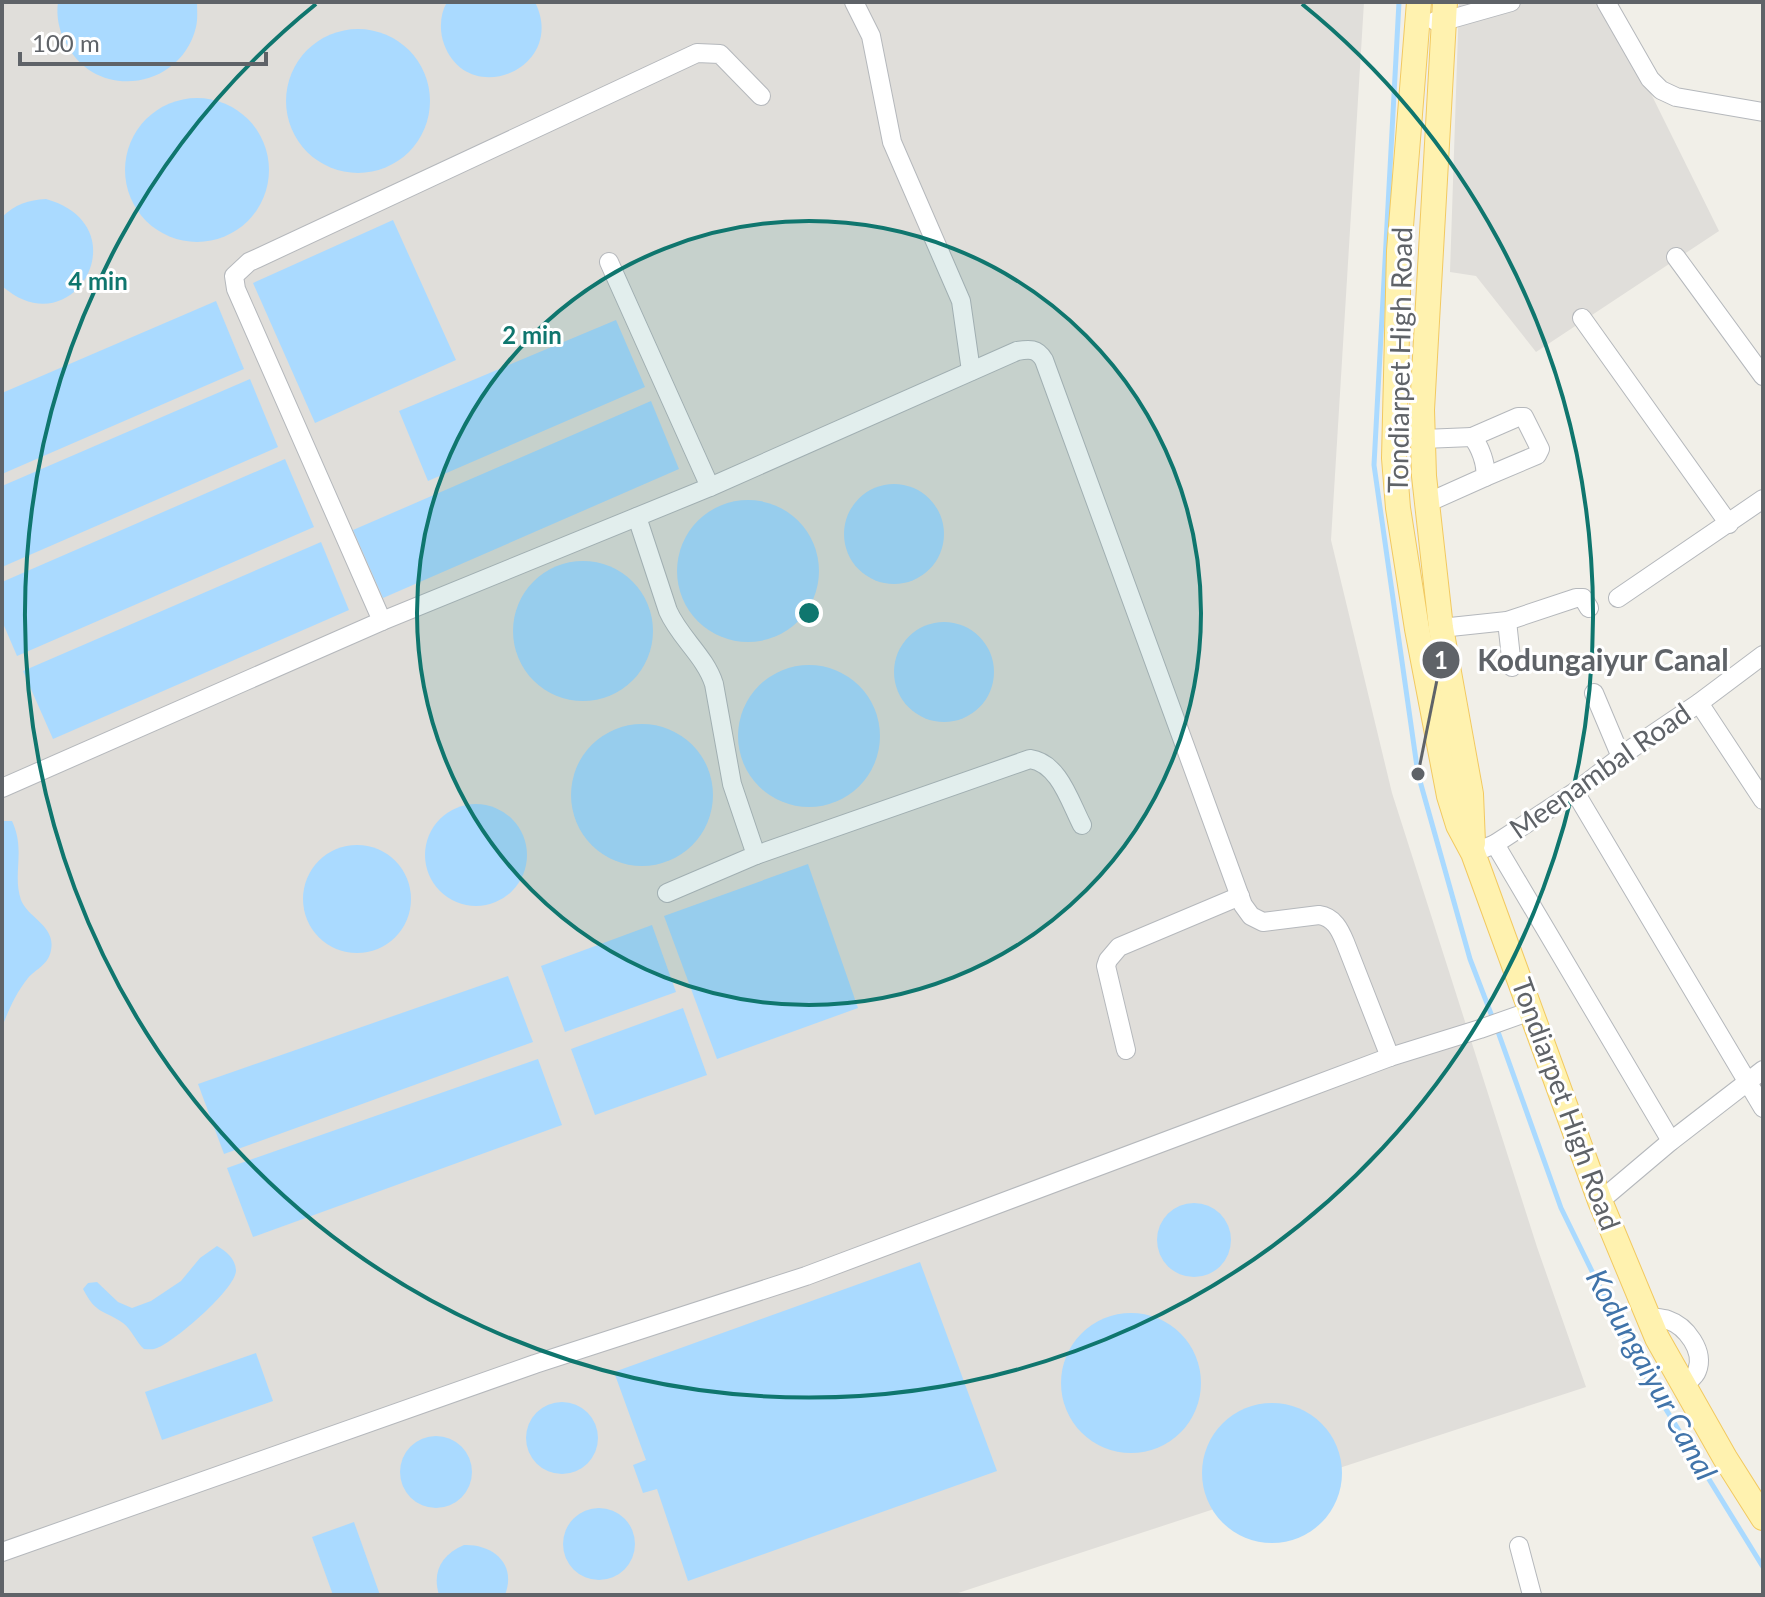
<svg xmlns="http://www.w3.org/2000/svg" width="1765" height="1597" font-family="Lato,sans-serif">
<rect width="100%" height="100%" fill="#f1efe8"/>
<g fill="#e0deda">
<path d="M2,2H1364L1331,540L1392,793L1537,1247L1586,1387L952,1595H2Z"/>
<path d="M1459,2H1621L1610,11L1719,231L1536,352L1476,276L1450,272Z"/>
</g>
<g fill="#aadaff">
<path d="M58,2H197C197,10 198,19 196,27C181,90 95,102 66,43C59,31 56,16 58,2Z"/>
<path d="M447,2H535C568,68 468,110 444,44C439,30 440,14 447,2Z"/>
<circle cx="358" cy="101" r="72"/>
<circle cx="197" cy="170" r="72"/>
<path d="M46,199C142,226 73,349 2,286V217C16,204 28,200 46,199Z"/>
<path d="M393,220L456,360L315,423L253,283Z"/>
<path d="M216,301L244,369L2,474V393Z"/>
<path d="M616,320L645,387L428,481L399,411Z"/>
<path d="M250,379L278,447L2,567V486Z"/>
<path d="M651,401L679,469L383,598L353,530Z"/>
<path d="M285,459L314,527L17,656L2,621V582Z"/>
<circle cx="894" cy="534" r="50"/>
<circle cx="748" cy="571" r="71"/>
<path d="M321,542L349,610L53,739L23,671Z"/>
<circle cx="583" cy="631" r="70"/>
<circle cx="944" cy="672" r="50"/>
<circle cx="809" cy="736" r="71"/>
<circle cx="642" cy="795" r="71"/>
<circle cx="476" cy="855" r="51"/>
<path d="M2,821H12C26,851 12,874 21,900C28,918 56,926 51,950C49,964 36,969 28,978C16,993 9,1009 2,1027Z"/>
<circle cx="357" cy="899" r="54"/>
<path d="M808,864L858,1008L717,1059L664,916Z"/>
<path d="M652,925L676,992L565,1032L541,966Z"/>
<path d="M508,976L533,1042L224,1154L198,1084Z"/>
<path d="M683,1008L707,1075L595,1115L571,1049Z"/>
<path d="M538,1059L562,1125L253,1237L227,1168Z"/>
<circle cx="1194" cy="1240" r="37"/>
<path d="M217,1246C226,1251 235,1258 236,1270C237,1288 174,1342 157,1348C153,1350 149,1349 144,1349C136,1342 132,1330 123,1323C102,1309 96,1314 83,1289L88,1283L97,1282L118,1302L132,1308L151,1301L181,1281L200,1258Z"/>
<path d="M920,1262L997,1471L688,1581L657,1489L643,1493L633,1465L646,1460L614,1372Z"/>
<circle cx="1131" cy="1383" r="70"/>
<path d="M256,1353L273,1401L162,1440L145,1392Z"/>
<circle cx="562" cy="1438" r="36"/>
<circle cx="1272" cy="1473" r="70"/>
<circle cx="436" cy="1472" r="36"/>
<circle cx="599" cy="1544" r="36"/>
<path d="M354,1522L380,1595H333L312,1537Z"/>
<path d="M464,1545C493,1544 517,1564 505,1595H439C432,1572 441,1555 464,1545Z"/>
</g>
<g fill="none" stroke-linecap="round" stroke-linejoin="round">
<g stroke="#aadaff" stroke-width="5">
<path d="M1399,2L1374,465L1418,774L1470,959L1493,1019"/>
<path d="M1497,1029L1561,1208L1635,1359L1763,1567"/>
</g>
<g stroke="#b5b8bc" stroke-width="20">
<g id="minor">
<path d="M854,2L871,36L892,142L961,301L971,371"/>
<path d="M1606,2L1650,79L1661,90L1676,97L1763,112"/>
<path d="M1435,21H1444L1511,2"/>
<path d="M1676,257L1763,376"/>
<path d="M609,262L710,487"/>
<path d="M1582,318L1729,524"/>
<path d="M1472,437L1518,417H1524L1540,449L1537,455L1485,477"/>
<path d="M1423,439L1472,437C1480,446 1487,465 1485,477L1427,503"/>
<path d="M637,517L668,611C680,638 705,656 714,684L732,784L756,855L667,893"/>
<path d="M1618,598L1763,499"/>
<path d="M382,621L236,289L234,276L249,262L258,258L697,53L720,54L761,96"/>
<path d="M1507,621L1512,667"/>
<path d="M1441,628L1507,621L1576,598H1583L1589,608"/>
<path d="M1594,693L1621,757"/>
<path d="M1699,703L1763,800"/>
<path d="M2,788L382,621L710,487L1017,351C1029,349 1037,348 1044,360L1243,905L1251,916L1263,922L1319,915C1334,917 1340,930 1345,942L1390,1057"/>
<path d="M1575,792L1763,1108"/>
<path d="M1495,844L1671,1141"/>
<path d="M1473,853L1495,844L1575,792L1631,749L1699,703L1763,655"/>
<path d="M756,855L1030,759C1059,763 1070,802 1082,825"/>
<path d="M1126,1050L1106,966L1108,960L1119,947L1240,896"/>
<path d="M1600,1201L1671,1141L1763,1070"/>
<path d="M1649,1317C1655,1318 1662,1318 1668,1320C1686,1326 1705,1351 1697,1371C1695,1377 1689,1380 1684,1385"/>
<path d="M1519,1546L1532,1595"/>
<path d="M2,1552L535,1364L806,1276L1390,1057L1480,1029L1531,1011"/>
</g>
</g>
<g stroke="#f2c960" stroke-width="26">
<g id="major">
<path d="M1419,2L1399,251L1394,458L1398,508L1417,629L1449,796L1458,825L1473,853L1600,1201L1657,1338L1725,1458L1763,1518"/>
<path d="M1445,2L1422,410L1424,476L1441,628L1471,794L1473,843"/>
</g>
</g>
<use href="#minor" stroke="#fff" stroke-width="18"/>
<use href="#major" stroke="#fff2af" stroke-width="24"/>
</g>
<circle cx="809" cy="613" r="392" fill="#0f766e" fill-opacity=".12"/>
<g fill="none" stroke="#0f766e" stroke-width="4">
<circle cx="809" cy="613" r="392"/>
<path d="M1302 4A784 784 0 1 1 316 4"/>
</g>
<g text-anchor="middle" stroke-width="6" stroke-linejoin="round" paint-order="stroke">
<g font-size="28" fill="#5f6368" stroke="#fff">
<text transform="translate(1400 360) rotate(-89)" y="10">Tondiarpet High Road</text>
<text transform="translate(1600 771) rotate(-35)" y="10">Meenambal Road</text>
<text transform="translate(1566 1104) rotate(70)" y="10">Tondiarpet High Road</text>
</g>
<g font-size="30" font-style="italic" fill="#4174aa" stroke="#fff">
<text transform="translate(1651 1375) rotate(61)" y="10">Kodungaiyur Canal</text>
</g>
</g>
<circle cx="809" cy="613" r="12" fill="#0f766e" stroke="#fff" stroke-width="4"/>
<g font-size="24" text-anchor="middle" font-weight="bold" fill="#0f766e" stroke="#fff" stroke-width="6" stroke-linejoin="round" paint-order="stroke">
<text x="98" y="290">4 min</text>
<text x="532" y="344">2 min</text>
</g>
<path fill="none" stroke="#5f6368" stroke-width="3" d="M1418 774L1441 660"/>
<g fill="#5f6368" stroke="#fff" stroke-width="3">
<circle cx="1418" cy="774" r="8"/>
<circle cx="1441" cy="660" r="20"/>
</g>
<g font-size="24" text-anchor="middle" font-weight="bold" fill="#fff">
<text x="1441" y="669">1</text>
</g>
<g font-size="30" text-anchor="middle" font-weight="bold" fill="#5f6368" stroke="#fff" stroke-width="6" stroke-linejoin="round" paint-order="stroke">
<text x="1603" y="671">Kodungaiyur Canal</text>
</g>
<rect width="1765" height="1597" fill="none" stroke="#5f6368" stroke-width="8"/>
<path d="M20 52v12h246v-12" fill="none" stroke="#5f6368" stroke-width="4"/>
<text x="32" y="52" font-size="24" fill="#5f6368" stroke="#ffffff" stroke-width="6" paint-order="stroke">100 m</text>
</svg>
